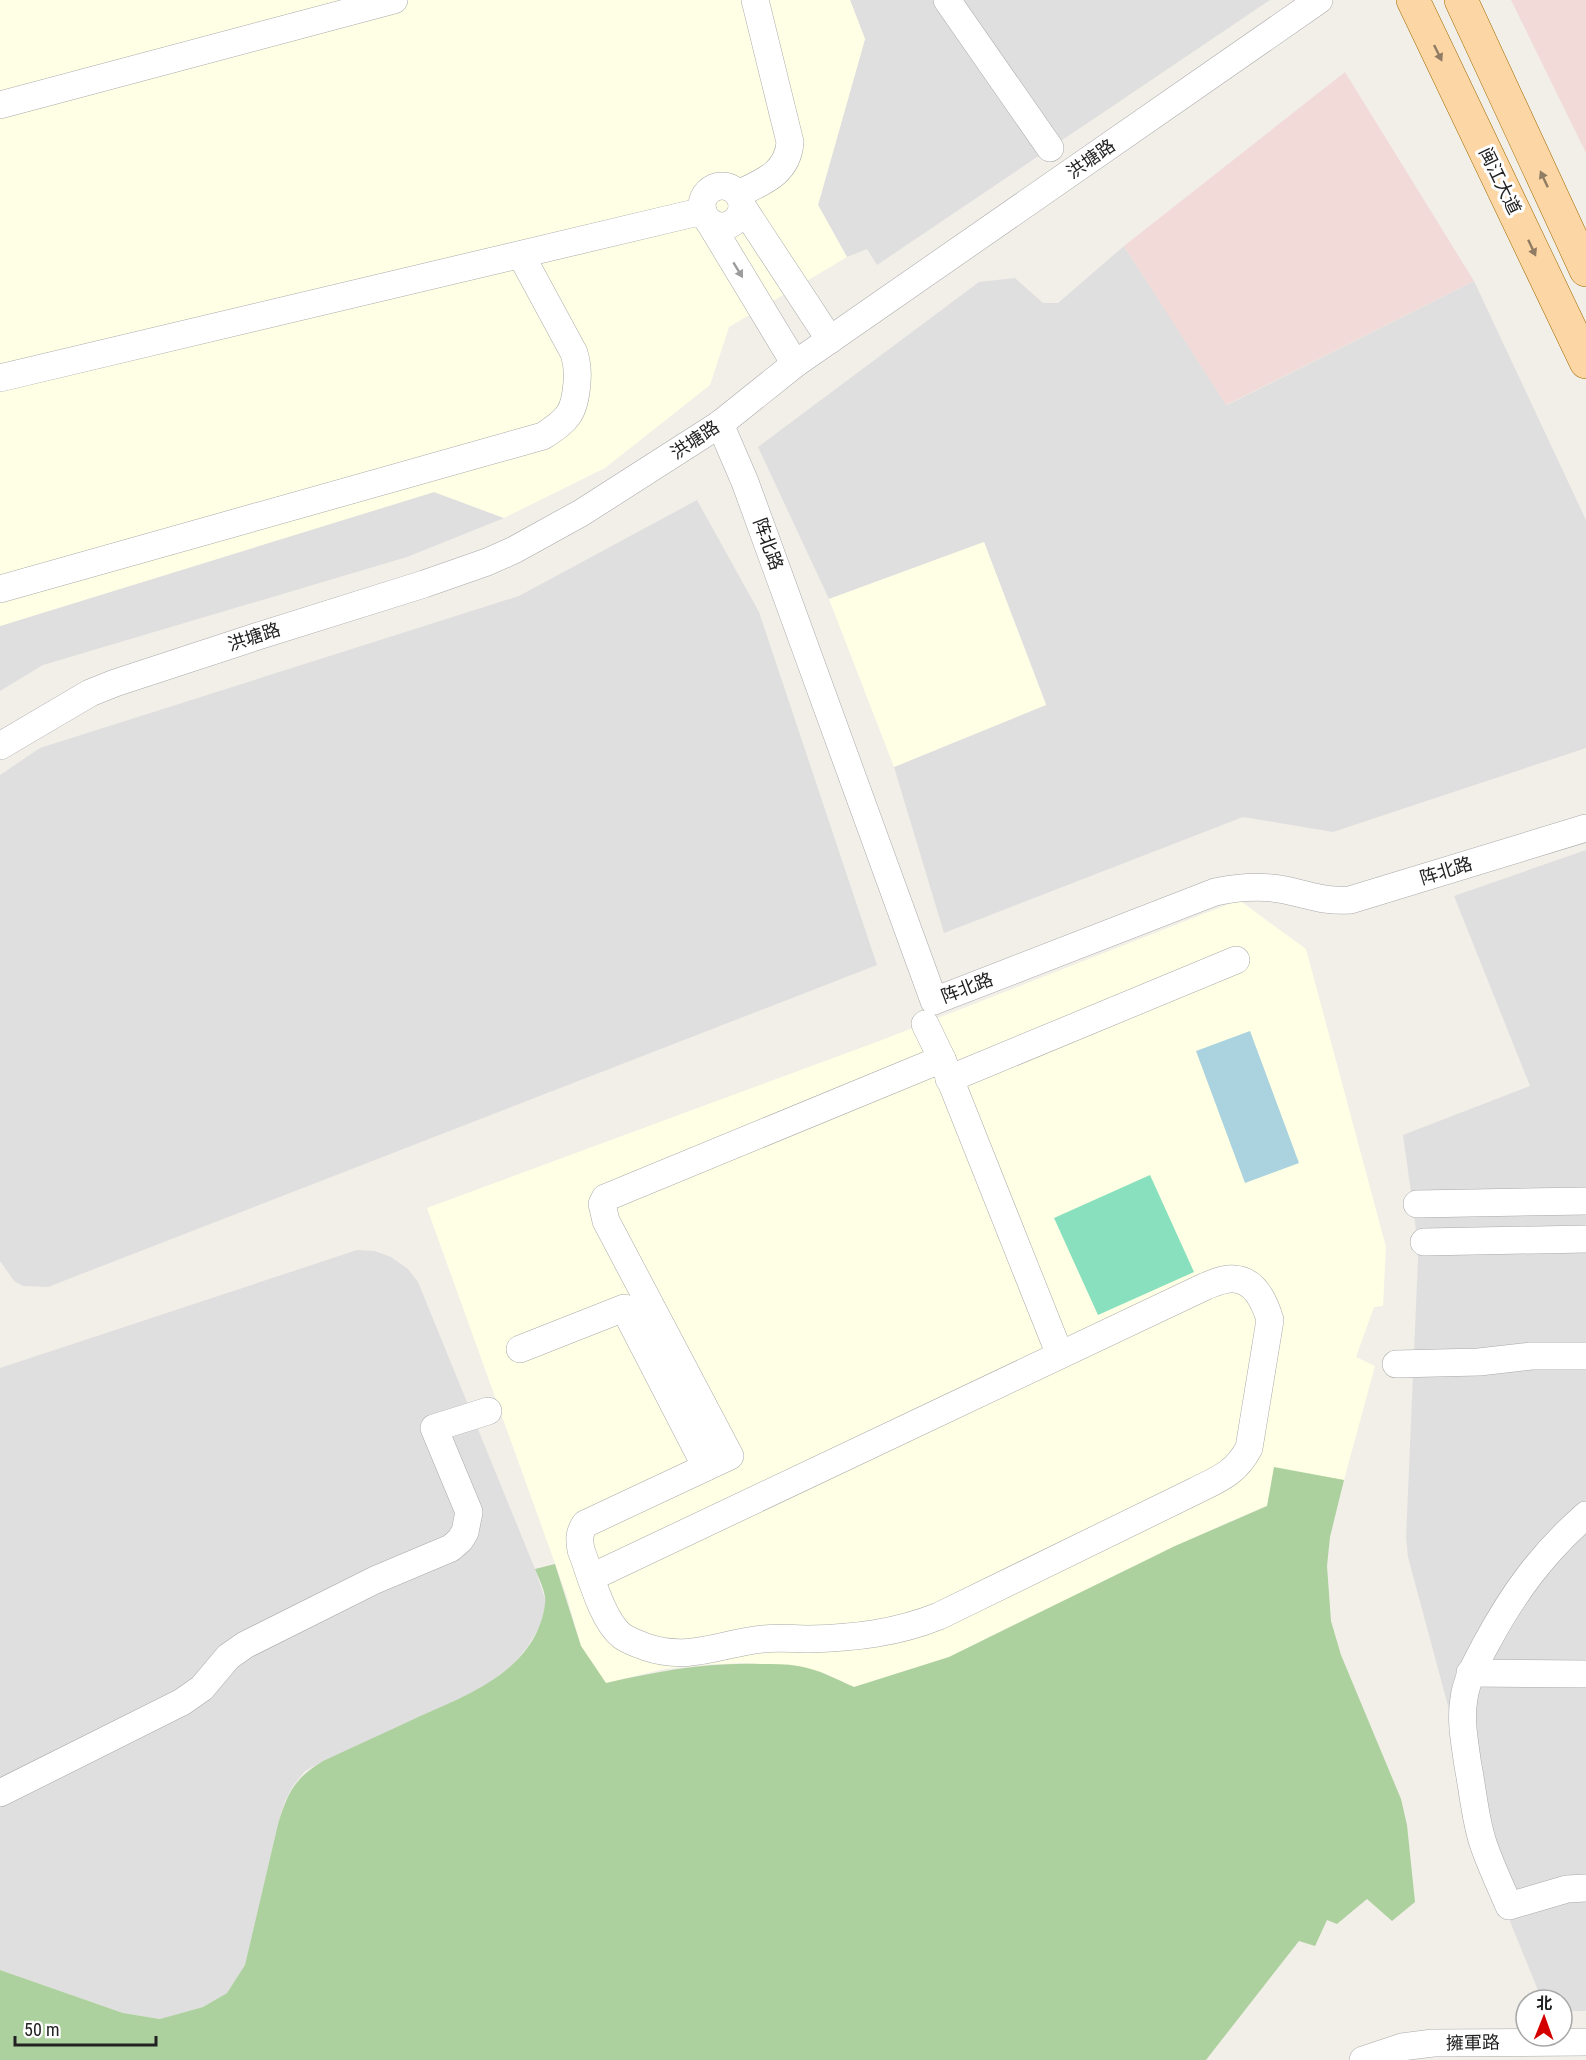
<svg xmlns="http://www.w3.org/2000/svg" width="1586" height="2060" font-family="'Roboto Condensed','Noto Sans SC',sans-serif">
<rect width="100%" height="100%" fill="#f2efe9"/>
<g fill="#e0dfdf">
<path d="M850,0H1270L877,265L867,249L847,257L818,205L865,39Z"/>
<path d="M1124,246L1227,405L1474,281L1586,520V748L1333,832L1243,817L944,933L894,767L1046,704L984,542L829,599L758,447L979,282L1015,278L1043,303H1058Z"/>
<path d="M434,492L504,518L407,557L43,665L0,691V626Z"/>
<path d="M697,500L759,612L877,965L48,1287L23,1286L14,1281L0,1261V775L40,748L519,596Z"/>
<path d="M1586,850V2011H1562V2000H1542L1478,1843L1459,1747L1408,1557L1406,1538L1418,1259L1415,1221L1403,1135L1530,1086L1454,896Z"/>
<path d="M357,1250L375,1251L391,1257L408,1269L418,1282L535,1569L546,1602L540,1626L528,1646L513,1665L481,1689L323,1761L305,1771L293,1786L285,1801L278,1824L245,1966L227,1993L203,2007L161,2019L123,2013L0,1970V1368Z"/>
</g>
<g fill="#f2dad9">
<path d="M1511,0H1586V153Z"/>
<path d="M1345,72L1474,281L1226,405L1124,246Z"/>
</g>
<g fill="#ffffe5">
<path d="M0,0H850L865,39L818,205L847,257L729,327L710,385L605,468L504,518L434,492L0,626Z"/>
<path d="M984,542L1046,705L894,767L829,599Z"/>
<path d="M1239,900L1306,949L1386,1247L1383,1306L1374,1307L1356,1357L1375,1366L1344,1480L1274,1468L1268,1505L1175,1546L949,1657L854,1687L824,1673L798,1666L740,1663L699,1665L664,1669L606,1683L581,1646L566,1594L427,1208L882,1040Z"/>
</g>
<path fill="#add19e" d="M1274,1467L1344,1480L1330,1537L1327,1566L1331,1621L1341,1655L1401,1799L1407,1825L1415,1902L1392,1921L1367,1899L1337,1924L1327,1920L1315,1946L1299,1941L1206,2060H0V1970L123,2013L160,2019L203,2007L227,1993L245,1965L278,1824C288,1792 294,1779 323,1761C353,1747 384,1733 414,1719C467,1695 536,1671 545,1604C547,1594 539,1579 535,1569L555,1564L581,1646L606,1683C659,1671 706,1662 761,1664C773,1664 786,1664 798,1666C818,1669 836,1679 854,1687L949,1657L1175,1546L1267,1506Z"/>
<path fill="#88e0be" d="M1150,1175L1194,1272L1098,1315L1054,1218Z"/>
<path fill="#aad3df" d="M1250,1031L1299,1163L1245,1183L1196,1051Z"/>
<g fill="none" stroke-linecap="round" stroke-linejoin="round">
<g stroke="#a9a9a9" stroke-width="28">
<g id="minor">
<path d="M947,0L1050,148"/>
<path d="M0,105L394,0"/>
<circle cx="722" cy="206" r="20"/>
<path d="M738,194C763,182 788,173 790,142L755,0"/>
<path d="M742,206L830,340"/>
<path d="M708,220L795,364"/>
<path d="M0,378L703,211"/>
<path d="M720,424L745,482L934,1001L1215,892C1239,887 1261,885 1285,890C1309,895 1325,902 1350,900L1586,828"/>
<path d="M0,589L543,436C568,420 575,413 577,382C578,372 577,363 574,353L521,255"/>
<path d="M0,746L90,693L115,683L255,637L424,584L487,562L514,550L581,513L720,424L795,364L1319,0"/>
<path d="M925,1024L942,1059L1060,1355"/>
<path d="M949,1079L1236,960"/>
<path d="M1417,1204L1586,1201"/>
<path d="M1424,1242L1586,1239"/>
<path d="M520,1349L624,1308L706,1467"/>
<path d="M1396,1364L1479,1362L1531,1356H1586"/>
<path d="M1586,1515C1542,1554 1514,1592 1486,1644C1477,1661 1467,1678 1464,1698C1460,1721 1465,1744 1468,1766C1473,1791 1475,1819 1483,1843C1490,1864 1500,1885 1509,1906L1567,1889L1586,1888"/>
<path d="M592,1577L1206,1286C1214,1283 1224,1278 1234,1279C1255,1280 1265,1303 1270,1320L1249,1448C1236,1473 1219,1479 1195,1491L939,1616C897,1633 854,1638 809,1639C794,1639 778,1637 763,1639C721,1643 690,1662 646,1647C638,1644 629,1641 622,1636C602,1621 590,1573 581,1550C579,1539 579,1533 585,1524L730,1456L606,1221L602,1204L605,1198L942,1059"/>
<path d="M1470,1673L1586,1674"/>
<path d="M0,1793L182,1702L202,1688L228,1657L245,1645L375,1580L451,1548L460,1540L465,1532L469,1512L434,1428L488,1411"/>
<path d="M1363,2060L1402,2047L1433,2043L1586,2042"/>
</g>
</g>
<g stroke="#a06b00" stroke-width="34">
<g id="major">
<path d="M1413,0L1586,362"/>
<path d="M1461,0L1586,270"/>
</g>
</g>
<use href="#minor" stroke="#fff" stroke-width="27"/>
<use href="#major" stroke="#fcd6a4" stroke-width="33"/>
</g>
<defs><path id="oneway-solid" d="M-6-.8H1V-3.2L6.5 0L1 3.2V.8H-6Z" transform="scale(1.5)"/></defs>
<g fill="#8f7c63">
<use href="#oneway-solid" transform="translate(1438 53) rotate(64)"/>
<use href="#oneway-solid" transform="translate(1544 179) rotate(-115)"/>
<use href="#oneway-solid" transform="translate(1532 248) rotate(65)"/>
</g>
<use fill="#9c9c9c" href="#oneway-solid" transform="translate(738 270) rotate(59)"/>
<g text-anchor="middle" stroke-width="6" stroke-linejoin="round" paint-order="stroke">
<g font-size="18" fill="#222" stroke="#fff">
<text transform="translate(1091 159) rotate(-35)" y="6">洪塘路</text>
<text transform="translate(1500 181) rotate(64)" y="6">闽江大道</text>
<text transform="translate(695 440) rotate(-34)" y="6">洪塘路</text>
<text transform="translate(768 544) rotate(70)" y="6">阵北路</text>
<text transform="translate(254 637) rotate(-18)" y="6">洪塘路</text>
<text transform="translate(1446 871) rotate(-17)" y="6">阵北路</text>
<text transform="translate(967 988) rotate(-21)" y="6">阵北路</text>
<text transform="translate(1473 2043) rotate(-1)" y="6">擁軍路</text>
</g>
</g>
<g transform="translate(1544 2018) rotate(1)"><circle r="28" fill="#ffffff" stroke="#a7a7a7" stroke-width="1.5"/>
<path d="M0-4.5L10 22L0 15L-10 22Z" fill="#d40000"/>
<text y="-9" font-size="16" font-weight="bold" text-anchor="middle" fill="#222222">北</text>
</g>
<path d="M15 2036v9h141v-9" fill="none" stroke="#222222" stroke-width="3"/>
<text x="24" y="2036" font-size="18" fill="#222222" stroke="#ffffff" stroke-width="4.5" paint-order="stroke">50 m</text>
</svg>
